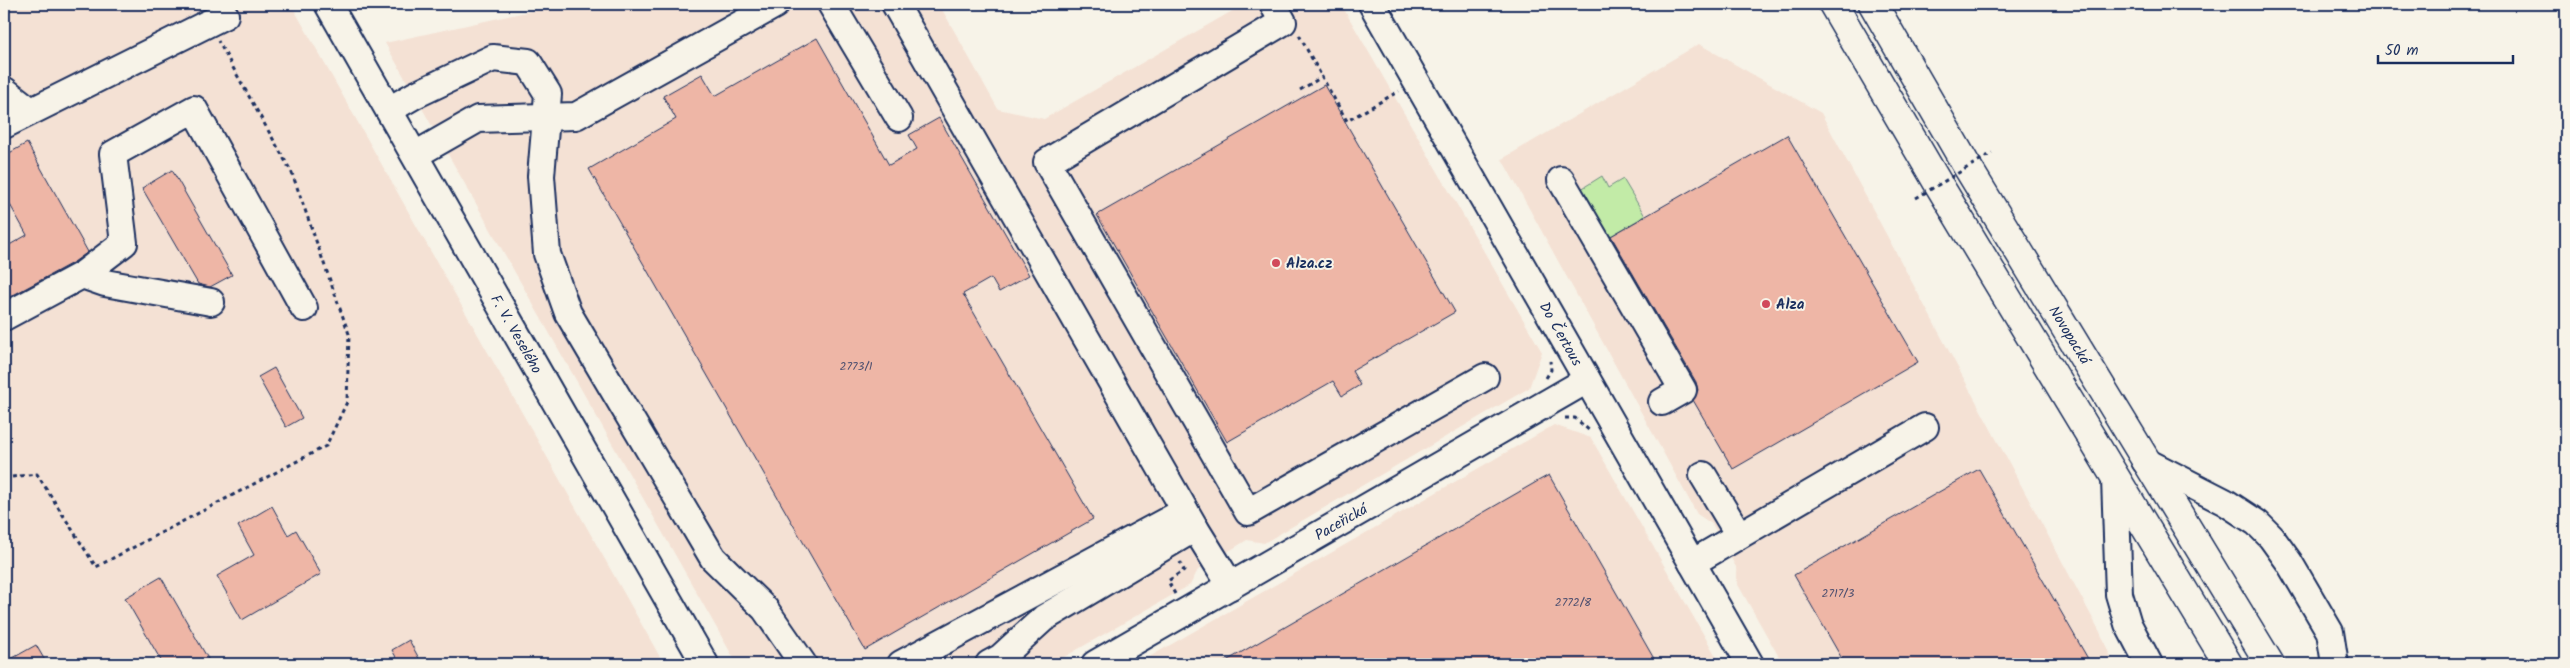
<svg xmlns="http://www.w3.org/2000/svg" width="2570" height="668" font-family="Kalam,sans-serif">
<rect width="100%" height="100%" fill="#f7f3e8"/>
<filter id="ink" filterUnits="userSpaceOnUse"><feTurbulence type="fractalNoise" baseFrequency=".02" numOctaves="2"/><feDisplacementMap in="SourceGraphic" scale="10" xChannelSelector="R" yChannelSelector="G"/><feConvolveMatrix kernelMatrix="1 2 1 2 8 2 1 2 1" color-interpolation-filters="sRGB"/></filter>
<g filter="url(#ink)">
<g fill="#f4e1d4">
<path d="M4,4H291L664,664H4Z"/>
<path d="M563,4H939L998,109L1044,119L1234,10L1235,4H1341L1542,352L1529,388L1264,543L1247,540L1198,570L1190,585L1052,664H737L385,43Z"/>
<path d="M1699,44L1821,113L2100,632L2114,664H1783L1737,583L1736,567L1712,524L1697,514L1502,159Z"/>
<path d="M1554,425L1591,438L1717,658L1712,660L1714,664H1137Z"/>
</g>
<path fill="#c2eba7" stroke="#6e8d82" d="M1602,176L1608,188L1623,179L1645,216L1602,241L1573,194Z"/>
<g fill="#eeb6a6" stroke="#1b2f5e">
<path d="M817,38L889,165L917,149L909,135L939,118L1029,275L999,292L991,278L963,294L1093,519L865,650L589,169L676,119L663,96L702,74L715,96Z"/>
<path d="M1324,85L1455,312L1352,371L1360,385L1342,396L1333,381L1227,442L1097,215Z"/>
<path d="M1787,135L1918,362L1733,469L1693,400L1698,390L1696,382L1611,236Z"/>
<path d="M27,143L88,252L74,262L4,300V248L27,235L4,194V156Z"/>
<path d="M172,170L232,275L210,287L198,284L142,188Z"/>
<path d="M274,368L302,418L286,427L258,377Z"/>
<path d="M1979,469L2091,664H1845L1794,575Z"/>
<path d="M1549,475L1657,664H1221L1538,481Z"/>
<path d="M272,506L288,535L296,530L321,574L242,620L217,576L254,555L238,526Z"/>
<path d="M161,577L211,664H163L125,598Z"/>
<path d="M409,640L422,664H400L392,650Z"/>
<path d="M36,645L47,664H4V663Z"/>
</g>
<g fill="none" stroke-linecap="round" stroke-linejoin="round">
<g stroke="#1b2f5e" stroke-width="30">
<g id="minor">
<path id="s1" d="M328,4L705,664"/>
<path d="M831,4L899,118"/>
<path d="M895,4L1195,528L1231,586"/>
<path d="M1273,4L1283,22L1047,162L1248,512L1485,377"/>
<path id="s2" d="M1372,4L1750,664"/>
<path d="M4,90L31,111"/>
<path d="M389,110L415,95L493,58L528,62L548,94L541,176L547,254L568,313L713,558L765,609L803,664"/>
<path d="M4,125L225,15"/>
<path d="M415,155L478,119L576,116L775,5"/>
<path d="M1561,180L1683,390L1662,402"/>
<path d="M82,275L124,243L113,154L194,109L304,308"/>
<path d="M4,317L82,275L105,283L211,302"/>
<path d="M2145,461L2225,502L2257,523L2271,537L2289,562L2330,632L2335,664"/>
<path d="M1703,475L1739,535"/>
<path d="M2115,479L2119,594L2128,624L2149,664"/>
<path d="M1692,563L1925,427"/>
<path d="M901,664L1185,511"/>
<path d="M989,664L1000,658L1044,618L1195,528"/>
<path id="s3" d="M1095,664L1587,380"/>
</g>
</g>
<g stroke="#1b2f5e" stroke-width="31">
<g id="highway">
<path d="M1833,4L1939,185L2228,664"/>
<path id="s4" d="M1873,4L1968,168L2270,664"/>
</g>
</g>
<g stroke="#1b2f5e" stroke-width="3" stroke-dasharray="4 4" stroke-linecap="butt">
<path d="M1299,35L1322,77"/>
<path d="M1300,90L1322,77L1347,121L1399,91"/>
<path d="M1546,378L1551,370L1550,361"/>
<path d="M1565,418H1575L1591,432"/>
<path d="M4,478L37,474L96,567L326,446L347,402L349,334L292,173L218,41"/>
<path d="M1175,594L1168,581L1184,570L1180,562"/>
</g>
<use href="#minor" stroke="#f7f3e8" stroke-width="26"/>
<use href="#highway" stroke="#f7f3e8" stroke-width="28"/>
<path stroke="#1b2f5e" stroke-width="3" stroke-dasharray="4 4" stroke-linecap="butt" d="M1916,198L1992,153"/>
</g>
</g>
<g fill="#d1495b" stroke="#f7f3e8" stroke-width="2">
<circle cx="1276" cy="263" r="5"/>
<circle cx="1766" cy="304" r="5"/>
</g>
<g text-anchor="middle" stroke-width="4" stroke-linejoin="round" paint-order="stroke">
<g font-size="12" fill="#505170">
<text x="856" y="370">2773/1</text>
<text x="1838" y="597">2717/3</text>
<text x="1573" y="606">2772/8</text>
</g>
<g font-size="15" font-weight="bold" fill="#1b2f5e" stroke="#f7f3e8" text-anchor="start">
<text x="1286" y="268">Alza.cz</text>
<text x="1776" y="309">Alza</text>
</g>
<g font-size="15" fill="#1b2f5e" stroke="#f7f3e8">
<text dy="5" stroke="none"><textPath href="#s1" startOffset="380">F. V. Veselého</textPath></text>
<text dy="5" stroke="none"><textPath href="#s2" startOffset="380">Do Čertous</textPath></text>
<text dy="5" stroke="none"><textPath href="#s4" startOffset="385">Novopacká</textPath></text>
<text dy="5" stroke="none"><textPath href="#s3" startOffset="284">Paceřická</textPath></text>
</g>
</g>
<rect width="2570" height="668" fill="none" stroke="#f7f3e8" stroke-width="20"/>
<rect x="10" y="10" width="2550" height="648" fill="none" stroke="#1b2f5e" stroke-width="2" filter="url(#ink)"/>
<path d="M2378 55v8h135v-8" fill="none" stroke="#1b2f5e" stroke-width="2.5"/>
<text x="2385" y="55" font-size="15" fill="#1b2f5e" stroke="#f7f3e8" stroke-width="4" paint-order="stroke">50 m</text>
</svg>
